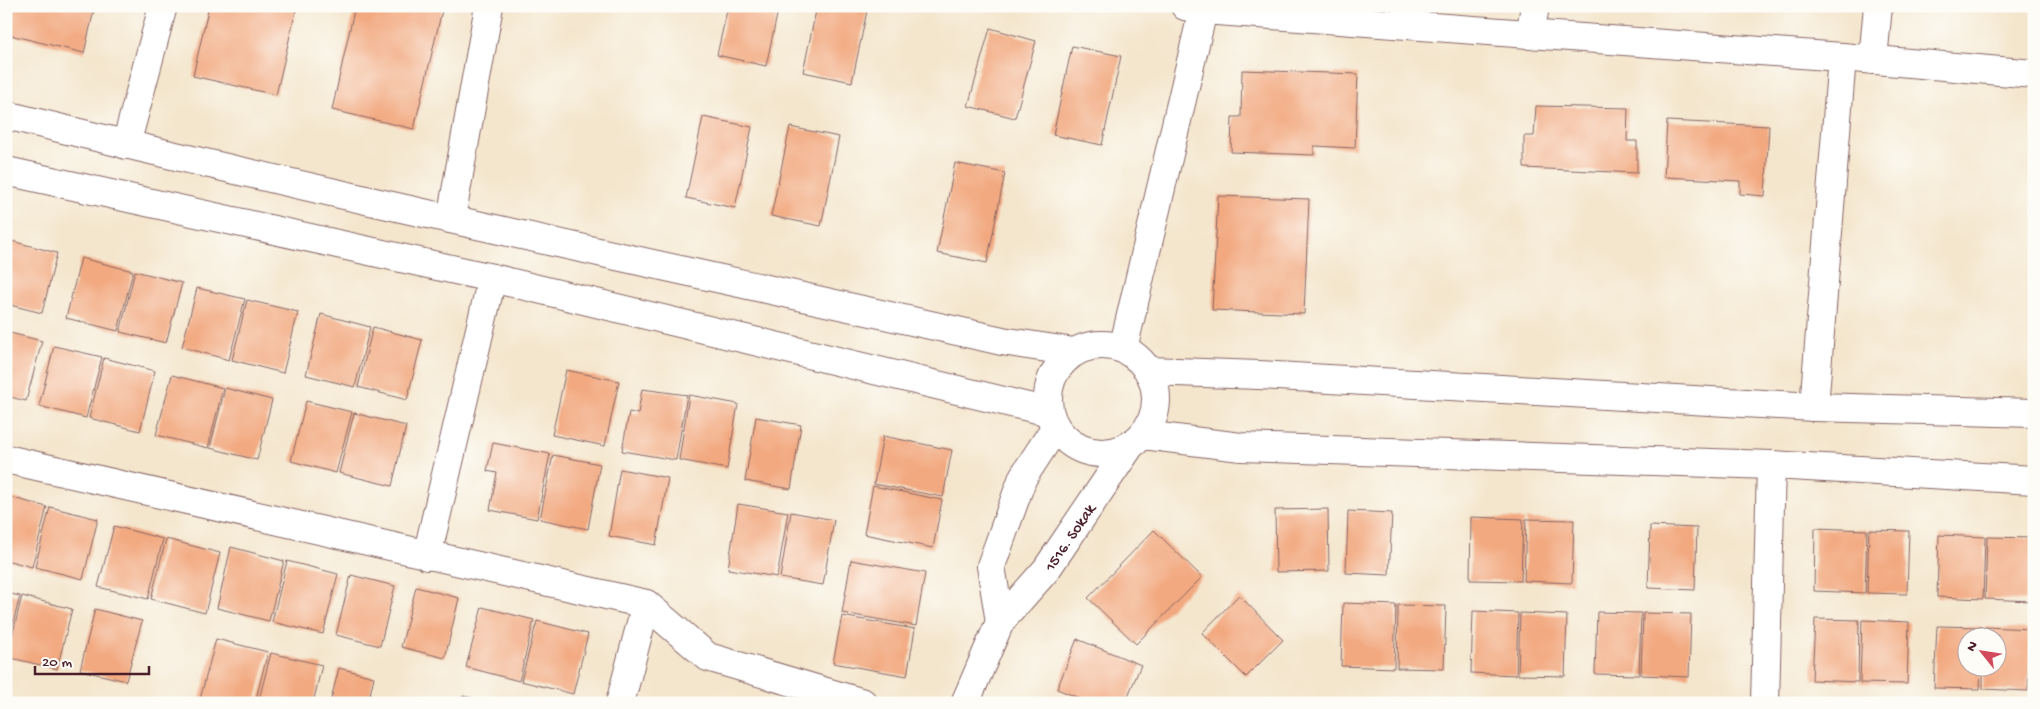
<svg xmlns="http://www.w3.org/2000/svg" width="2040" height="709" font-family="'Gochi Hand',sans-serif">
<rect width="100%" height="100%" fill="#fdfcf7"/>
<filter id="ink" filterUnits="userSpaceOnUse"><feTurbulence type="fractalNoise" baseFrequency=".02" numOctaves="2"/><feDisplacementMap in="SourceGraphic" scale="10" xChannelSelector="R" yChannelSelector="G"/><feConvolveMatrix kernelMatrix="1 2 1 2 8 2 1 2 1" color-interpolation-filters="sRGB"/></filter>
<filter id="wash" filterUnits="userSpaceOnUse"><feTurbulence type="fractalNoise" baseFrequency=".0096" numOctaves="4" result="noise"/><feDisplacementMap in="SourceGraphic" scale="20" xChannelSelector="R" yChannelSelector="G"/><feGaussianBlur stdDeviation="1.12" result="paint"/><feColorMatrix in="noise" values="0 0 0 0 0 0 0 0 0 0 0 0 0 0 0 0 0 1.4 0 .05"/><feComposite in="paint" operator="in"/></filter>
<g filter="url(#wash)">
<rect width="100%" height="100%" fill="#f4e6cd"/>
<g id="blocks">
<g fill="#f2a980">
<path d="M7,6H95L84,53L6,34Z"/>
<path d="M209,6H297L276,95L193,76Z"/>
<path d="M355,6H443L414,129L332,110Z"/>
<path d="M728,6H779L766,66L717,55Z"/>
<path d="M817,6H868L852,82L803,72Z"/>
<path d="M2001,6H2031V9L2001,8Z"/>
<path d="M990,28L1036,41L1015,118L968,106Z"/>
<path d="M1072,46L1121,56L1102,145L1053,135Z"/>
<path d="M1242,70L1358,74L1355,148L1314,146V155L1231,152L1232,117H1241Z"/>
<path d="M1536,106L1628,108L1627,141H1637V173L1524,168V136H1534Z"/>
<path d="M703,117L752,127L735,208L686,198Z"/>
<path d="M1667,121L1769,126L1765,196L1740,194V181L1664,177Z"/>
<path d="M790,127L839,137L821,226L771,216Z"/>
<path d="M955,163L1005,173L987,263L937,253Z"/>
<path d="M1218,196L1309,199L1304,314L1212,310Z"/>
<path d="M8,240L57,253L42,313L6,304V248Z"/>
<path d="M81,258L133,271L118,331L66,318Z"/>
<path d="M135,271L182,283L166,343L120,332Z"/>
<path d="M197,288L245,299L229,360L182,347Z"/>
<path d="M247,300L298,312L283,373L232,360Z"/>
<path d="M321,314L370,327L355,387L306,375Z"/>
<path d="M373,327L422,340L407,400L358,387Z"/>
<path d="M6,332L42,341L26,401L6,396Z"/>
<path d="M54,346L102,357L86,418L39,406Z"/>
<path d="M104,358L155,371L140,431L89,418Z"/>
<path d="M566,370L619,381L605,446L552,435Z"/>
<path d="M172,375L223,388L208,448L156,435Z"/>
<path d="M225,388L272,400L257,460L210,448Z"/>
<path d="M642,389L687,395L676,460L622,451L629,412L638,414Z"/>
<path d="M689,395L738,404L727,469L679,460Z"/>
<path d="M306,401L352,412L336,473L291,461Z"/>
<path d="M354,413L406,426L392,486L339,473Z"/>
<path d="M756,417L801,425L791,489L745,481Z"/>
<path d="M883,436L952,450L943,497L874,484Z"/>
<path d="M493,443L550,454L537,519L490,510L497,473L487,471Z"/>
<path d="M553,455L600,464L588,529L540,519Z"/>
<path d="M620,469L668,478L656,545L609,536Z"/>
<path d="M873,486L942,500L933,548L864,534Z"/>
<path d="M6,496L47,507L32,567L6,560Z"/>
<path d="M738,504L788,512L777,577L728,569Z"/>
<path d="M50,507L98,519L83,579L35,567Z"/>
<path d="M1328,509L1329,571L1276,572L1275,510Z"/>
<path d="M1348,511L1392,513L1389,575L1346,573Z"/>
<path d="M791,512L834,520L823,585L780,578Z"/>
<path d="M1471,517L1523,519L1521,581L1470,580Z"/>
<path d="M1526,519L1574,520L1572,583L1524,581Z"/>
<path d="M114,526L163,539L148,599L98,587Z"/>
<path d="M1650,526L1697,528L1695,590L1648,588Z"/>
<path d="M1815,528L1867,530L1865,593L1814,591Z"/>
<path d="M1154,530L1202,577L1136,644L1088,598Z"/>
<path d="M1869,530L1909,531L1907,594L1867,593Z"/>
<path d="M1939,535L1985,537L1983,599L1937,597Z"/>
<path d="M1987,537L2033,538L2031,601L1985,599Z"/>
<path d="M166,539L220,553L205,613L151,599Z"/>
<path d="M231,547L284,561L269,621L217,608Z"/>
<path d="M851,560L925,573L916,626L842,613Z"/>
<path d="M287,561L338,574L323,634L272,622Z"/>
<path d="M351,575L395,586L380,646L336,635Z"/>
<path d="M416,587L459,598L445,658L401,647Z"/>
<path d="M6,593L20,596L7,647H6Z"/>
<path d="M1239,595L1283,640L1246,677L1202,633Z"/>
<path d="M22,596L72,609L57,669L7,657Z"/>
<path d="M1343,603L1396,605L1394,668L1341,666Z"/>
<path d="M1398,605L1446,606L1444,669L1397,668Z"/>
<path d="M482,607L534,620L519,681L466,667Z"/>
<path d="M95,609L142,621L126,681L80,670Z"/>
<path d="M1473,611L1518,613L1516,675L1471,673Z"/>
<path d="M1597,612L1641,613L1639,675L1595,674Z"/>
<path d="M1520,613L1567,615L1565,676L1518,675Z"/>
<path d="M1643,613L1691,614L1689,677L1641,675Z"/>
<path d="M842,616L915,629L907,676L833,663Z"/>
<path d="M1815,619L1859,620L1858,682L1812,680Z"/>
<path d="M1862,620L1909,622L1907,684L1860,683Z"/>
<path d="M537,621L588,634L573,694L521,681Z"/>
<path d="M1937,626L1982,627V636H1968V666H1981L1980,689L1934,688Z"/>
<path d="M1985,627L2031,629L2028,691L1983,689V666H1998V636H1985Z"/>
<path d="M216,639L268,652L255,703H215L200,699Z"/>
<path d="M1077,639L1141,665L1125,703H1091L1057,689Z"/>
<path d="M271,653L322,665L313,703H258Z"/>
<path d="M339,668L374,677L368,703H330Z"/>
<path d="M463,696L489,702V703H461Z"/>
</g>
</g>
</g>
<g filter="url(#ink)">
<use href="#blocks" fill-opacity="0" stroke="#866564" stroke-width="1"/>
<g fill="none" stroke-linecap="round" stroke-linejoin="round">
<g stroke="#866564" stroke-width="30">
<g id="minor">
<path d="M1185,6L1203,10L1842,57L2034,74"/>
<path d="M1530,35L1535,6"/>
<path d="M1873,60L1878,6"/>
<path d="M6,115C337,197 670,267 1002,341L1074,352"/>
<path d="M126,145L163,6"/>
<path d="M6,171L492,278L1049,412"/>
<path d="M451,219L489,6"/>
<circle cx="1102" cy="399" r="54"/>
<path d="M1123,349L1204,6"/>
<path d="M1149,371L1259,375L1814,407L2034,413"/>
<path d="M1814,407L1842,57"/>
<path d="M1143,435L1241,447L1771,465L2034,480"/>
<path d="M6,459L646,604L708,657L863,703"/>
<path d="M427,556L492,278"/>
<path d="M1000,622L991,566L1023,477L1055,428"/>
<path d="M620,703L646,604"/>
<path id="s1" d="M965,703L1000,622L1046,570L1130,446"/>
<path d="M1765,703L1771,465"/>
</g>
</g>
<use href="#minor" stroke="#fff" stroke-width="28"/>
</g>
</g>
<g text-anchor="middle" stroke-width="4" stroke-linejoin="round" paint-order="stroke">
<g font-size="16" fill="#4a1f2b" stroke="#fdfcf7">
<text dy="6" stroke="none"><textPath href="#s1" startOffset="198">1516. Sokak</textPath></text>
</g>
</g>
<rect width="2040" height="709" fill="none" stroke="#fdfcf7" stroke-width="25"/>
<g transform="translate(1982 652) rotate(300)"><circle r="24" fill="#fdfcf7" stroke="#b5a4a5"/>
<path d="M0-4L9 19L0 12L-9 19Z" fill="#d1495b"/>
<text y="-8" font-size="14" font-weight="bold" text-anchor="middle" fill="#4a1f2b">N</text>
</g>
<path d="M35 666v8h114v-8" fill="none" stroke="#4a1f2b" stroke-width="2.5"/>
<text x="42" y="666" font-size="15" fill="#4a1f2b" stroke="#fdfcf7" stroke-width="4" paint-order="stroke">20 m</text>
</svg>
